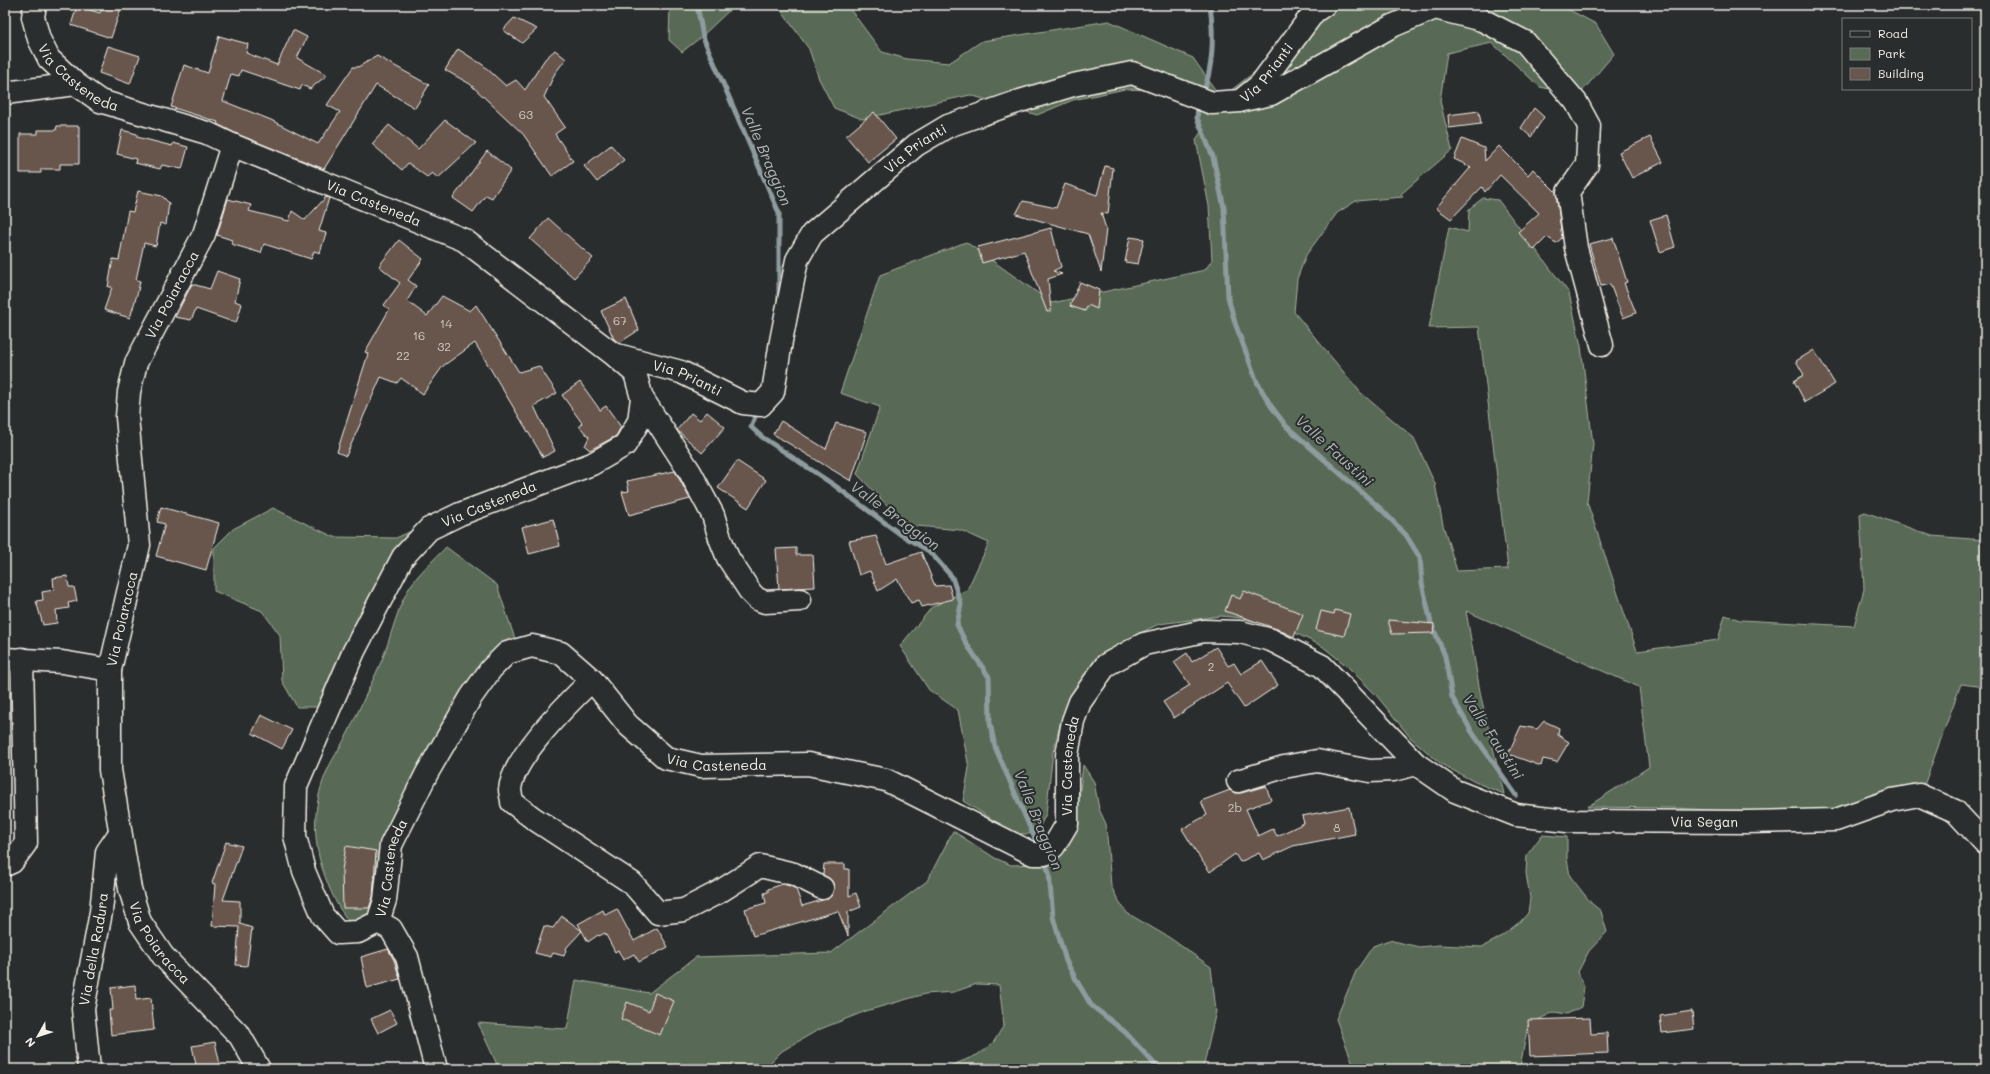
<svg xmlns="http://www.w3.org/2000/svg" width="1990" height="1074" font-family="Mali,sans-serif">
<rect width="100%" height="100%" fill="#2a2d2e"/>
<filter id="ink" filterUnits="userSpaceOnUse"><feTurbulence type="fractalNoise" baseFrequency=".025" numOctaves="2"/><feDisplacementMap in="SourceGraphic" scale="8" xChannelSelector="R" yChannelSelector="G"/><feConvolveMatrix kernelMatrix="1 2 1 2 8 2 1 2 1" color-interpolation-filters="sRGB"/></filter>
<g filter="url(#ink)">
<g fill="#596b55" stroke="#a6ae9e">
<path d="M670,5H735L701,37L682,52L669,40Z"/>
<path d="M777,5H847L882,52L907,59L949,63L982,41L1109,21L1193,58L1221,98L1278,54L1326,5H1560L1596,24L1614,54L1579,95L1540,87L1492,43L1447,53L1440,101L1452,150L1401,194L1403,197L1356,201L1337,213L1306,255L1297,279L1294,312L1361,393L1414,438L1435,484L1443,525L1457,571L1508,569L1479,327L1429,328L1449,227L1468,232L1469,209L1483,198L1498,200L1569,293L1581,346L1593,444L1587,502L1637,651L1718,640L1725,615L1740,620L1854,626L1864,589L1860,514L1865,512L1932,536L1985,540V687L1961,684L1919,799L1828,811L1765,813L1674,808L1587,807L1649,767L1639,687L1466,611L1481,697L1504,794L1475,782L1441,764L1410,737L1376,695L1348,667L1322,646L1293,632L1241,618L1221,616L1159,624L1128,639L1103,657L1083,679L1061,721L1053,752L1046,814L1039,828L1031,834H1018L1009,830L963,801L969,768L958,710L929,690L900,646L932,607L967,590L989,543L960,530L906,525L857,474L880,407L840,393L880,275L966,242L1052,303L1205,270L1212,260L1209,206L1196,140L1202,130L1197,118V104L1152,90L1125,89L1073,100L1037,115L970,95L862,119L834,108L819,79L809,49Z"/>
<path d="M273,508L334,537L396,538L425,525L396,553L380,576L326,707H297L282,681L280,635L262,611L214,591V548L233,529Z"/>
<path d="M446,547L497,585L517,645L382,848L375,875L374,903L371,917L355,928C341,914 333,898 326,879C312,844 312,807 326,773C332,759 341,746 348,733C358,712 368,690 378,669C390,644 394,615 408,590C418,573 433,561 446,547Z"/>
<path d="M1083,765L1094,782L1099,809L1106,824L1111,886L1117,898L1127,913L1170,938L1211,967L1216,1011L1203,1069H943L977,1055L993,1043L1004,1025L999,985L977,984L954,992L925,994L866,1011L818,1030L782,1051L764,1069H499L478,1023L567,1029L576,980L649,993L696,957L831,953L927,881L953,831L995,858L1011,865L1038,864L1076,822Z"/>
<path d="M1542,835L1567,837V859L1570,876L1591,903L1601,911L1607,932L1589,951L1578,972L1584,987L1581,1007L1567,1014L1554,1012L1528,1025L1520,1067L1517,1069H1355L1336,1019L1356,971L1373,946L1389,940L1419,947L1439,945L1482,947L1499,938L1521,921L1528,913L1530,898L1526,873L1527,855Z"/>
</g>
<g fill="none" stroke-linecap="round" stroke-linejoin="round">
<g stroke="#8e9b9f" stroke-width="5">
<path d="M700,5L698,10L703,37L779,213V300"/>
<path d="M1203,93C1214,65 1214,35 1210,5"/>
<path d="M1198,105L1197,118L1213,157L1224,208L1228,297L1235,323L1257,382L1271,406L1286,426L1382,510L1406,535L1420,558L1422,583L1431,623L1445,656L1452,697L1472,732L1516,795"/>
<path d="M758,409L751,427L762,437L834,485L900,534L929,551L952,577L961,604L957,625L966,643L989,677L990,723L995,747L1039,848"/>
<path d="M1044,859L1049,873L1053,917L1066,961L1078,983L1091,1005L1125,1032L1159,1069"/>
</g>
</g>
<g fill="#67574e" stroke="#f4f1e8">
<path d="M107,5H122L111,38L71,25L77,6L100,13L101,10L105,11Z"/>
<path d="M514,18L537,29L522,43L503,30Z"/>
<path d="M293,30L307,37L297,58L327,75L310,89L302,85L300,90L241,70L239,76L231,74L223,101L271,120L318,144L340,112L327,105L353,67H358L377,56L429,85L415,108L376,85L324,169L237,134L217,124L218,122L171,107L184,65L208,73L219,36L248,44L246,53L277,65Z"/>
<path d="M108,46L140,56L130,84L99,73Z"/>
<path d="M458,49L483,65L506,86L516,80L525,90L545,59L555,50L566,59L555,73L544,97L565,127L555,134L573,161L552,176L523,134L470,84L445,70Z"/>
<path d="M1534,108L1544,117L1531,137L1521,128Z"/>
<path d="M1479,111L1481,124L1449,128L1448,115Z"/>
<path d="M874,112L896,139L868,162L846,136Z"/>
<path d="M445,120L476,143L438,178L432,173L427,177L408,163L402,170L372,144L389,125L418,149Z"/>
<path d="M57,126H79V164H60V169H41V173H20V134H38V130H56Z"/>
<path d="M122,130L137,134V137L172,146L173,143L188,147L182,169L162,165L160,169L135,163L136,159L117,154Z"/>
<path d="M1650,137L1663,162L1632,178L1619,152Z"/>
<path d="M1462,139L1484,148L1485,161L1499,146L1528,175L1533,169L1556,192L1562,238L1556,243L1547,237L1534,250L1518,232L1539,213L1500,175L1485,192L1482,187L1451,219L1436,208L1471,167L1454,159Z"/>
<path d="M611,145L624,160L597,182L584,166Z"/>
<path d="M487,151L511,170L492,198L486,195L473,212L453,198Z"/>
<path d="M1105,166L1113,168L1108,214L1101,213L1106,229L1101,272L1088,234L1016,214L1023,201L1056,208L1065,184L1097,195Z"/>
<path d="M138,191L162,196L169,203L166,225L160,223L156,246L144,243L136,280L140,281L138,291L130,318L104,310L112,287H108L113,259L119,260L128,211L133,212Z"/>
<path d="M326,197L329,198L319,231L326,233L320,253L314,251L311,259L264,244L261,253L231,244L232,240L217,235L228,199L251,205L249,211L289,221L292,211L305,220Z"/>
<path d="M1666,215L1675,247L1660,252L1650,220Z"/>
<path d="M548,218L593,258L574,278L530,239Z"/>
<path d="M1051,228L1061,267L1053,271L1062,274L1048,279L1051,311L1047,312L1024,251L982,263L978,247Z"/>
<path d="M1130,237L1144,239L1138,264L1125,262Z"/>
<path d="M1613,238L1627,282L1624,283L1636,313L1623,318L1610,284L1601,286L1589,244Z"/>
<path d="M399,240L423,259L408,280L416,286L407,301L427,316L442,296L470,311L476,305L519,372L539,366L557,393L534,406L555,451L543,457L475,343L443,366L423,394L401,378L397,383L381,377L346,456L337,452L368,354L365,352L389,310L384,305L400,283L379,266Z"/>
<path d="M217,271L240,279L235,301L242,304L236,323L196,309L191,320L175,317L192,284L210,289Z"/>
<path d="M1080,282L1099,290L1097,309L1088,305L1085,311L1070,306Z"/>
<path d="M626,299L639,330L619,343L614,339L601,311Z"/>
<path d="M1814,350L1835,384L1805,402L1794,381L1804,375L1796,361Z"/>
<path d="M580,382L600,410L606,406L621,427L616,436L590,450L585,446L589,437L579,426L582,423L562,395Z"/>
<path d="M707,412L725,427L702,453L677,430L691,413L700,420Z"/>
<path d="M781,421L826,449L836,423L867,432L851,481L773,434Z"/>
<path d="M737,461L766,480L748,508L718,488Z"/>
<path d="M675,471L690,499L629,515L622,492L629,491L627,481Z"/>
<path d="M161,507L219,523L206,570L156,556L165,524L157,522Z"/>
<path d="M553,519L560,546L529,554L522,527Z"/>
<path d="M876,536L886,564L921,552L935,586L949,585L953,599L922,607L919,600L911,603L897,579L878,591L870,571L859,575L849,541Z"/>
<path d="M796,548V555H813L815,587L779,589L776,549Z"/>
<path d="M67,576L69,587H74L77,601L68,603L69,608L56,610L57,623L43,625L36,601L43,600L42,592L54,590L53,578Z"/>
<path d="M1244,591L1303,614L1294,637L1277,629L1225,611L1231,595L1240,599Z"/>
<path d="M1335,610L1350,614L1344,636L1316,630L1321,611L1334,614Z"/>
<path d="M1388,620L1434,624L1433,633L1392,634Z"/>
<path d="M1216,647L1228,666L1234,663L1241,674L1262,661L1278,685L1244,708L1227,683L1174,718L1163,702L1190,685L1174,662L1187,653L1192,662Z"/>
<path d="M261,715L292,730L282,749L252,733Z"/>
<path d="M1544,721L1559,728L1558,735L1569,742L1557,762L1543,759L1541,766L1508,754L1521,726L1537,729Z"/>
<path d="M1266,786L1271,800L1246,809L1258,836L1273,829L1277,836L1304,823L1302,816L1349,807L1355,834L1293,846L1263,860L1259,853L1240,862L1235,854L1210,872L1198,855L1182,829L1207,815L1201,801L1230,790L1235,793H1241Z"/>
<path d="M226,842L242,846L223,900L240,901V924L252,928L247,966L236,965L239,927L212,926L215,884L212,883Z"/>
<path d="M346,846L376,851L373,897L369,908H343L342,870Z"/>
<path d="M824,864H845V869H849V896L856,893L861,907L848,912V936L838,911L753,936L745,909L766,903L764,893L768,892V889L783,884L790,886L796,889L802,906L829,898L833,893L834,887L832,881L823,875Z"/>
<path d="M617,909L634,941L657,928L668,947L639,962L634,954L623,960L618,950L615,952L605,933L599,936L598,935L588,942L582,931L567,947L564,956L553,953L551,957L535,953L544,926L553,928L562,916L582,931L578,924L603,910L605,915Z"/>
<path d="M388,949L394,960L400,979L367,988L361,957Z"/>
<path d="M135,985L136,1000L151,998L154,1030L111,1035L109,1010H113L111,988Z"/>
<path d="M655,993L674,1001L660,1035L621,1019L627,1002L649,1011Z"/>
<path d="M390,1010L397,1023L378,1033L371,1019Z"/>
<path d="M1692,1011L1694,1029L1662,1033L1660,1016Z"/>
<path d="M1590,1018L1591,1034L1607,1033L1608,1053L1530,1056L1528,1020Z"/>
<path d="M215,1042L221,1069H197L192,1046Z"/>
</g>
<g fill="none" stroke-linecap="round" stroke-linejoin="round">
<g stroke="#f4f1e8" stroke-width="25">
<g id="minor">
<path id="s1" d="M35,5L33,17L39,39L49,59L76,84L100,101L207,133L232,145L464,240L613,354L635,373L642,398L639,421L625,445L592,464L460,514L429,529L403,557L354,651L296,786L295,836L304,871L323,916L338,933L358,932L378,922L385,900L391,845L427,773L471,697L491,669L507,653L532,646L561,653L592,680L628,725L666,758L701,766L808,764L886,780L1033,854H1045L1054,846L1067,824V755L1073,721L1080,702L1106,665L1144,644L1204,631L1240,632L1271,640L1322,666L1416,764L1455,791L1516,815L1567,821L1746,822L1836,820L1892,800L1919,795L1955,811L1985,843"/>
<path d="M5,93L76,84"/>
<path d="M1243,100L1271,94L1392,26L1435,8L1482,20L1525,42L1576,102L1589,126L1587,165L1568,192L1576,248L1602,345"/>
<path id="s2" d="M232,145L204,234L136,363L129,392L127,417L139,545L110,670V770L130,889L140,922L163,956L240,1036L259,1069"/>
<path id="s3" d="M617,355L681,372L743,403L761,405L773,392L781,341L797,260L812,234L916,145L948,126L1020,101L1073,85L1132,73L1212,103L1240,101L1260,85L1314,12L1324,5"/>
<path d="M642,398L690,472L713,515L720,538L728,558L751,593L757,599L765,602L800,600"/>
<path d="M5,659L62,662L110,670"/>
<path d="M592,680C569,702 512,758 510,790C510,793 512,798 512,802L533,818L632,883L658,913L684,910L719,892L760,866L794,874L822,888"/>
<path d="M1238,781L1284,767L1317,761L1370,771L1393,770L1416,764"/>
<path d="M5,865L12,862L26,843L22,659"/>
<path d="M378,922L391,929L407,957L436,1069"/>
<path id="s4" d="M89,1069L83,1009L101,912L107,852L120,833"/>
</g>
</g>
<use href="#minor" stroke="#2a2d2e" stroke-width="22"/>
</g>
</g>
<g text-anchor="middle" stroke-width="4" stroke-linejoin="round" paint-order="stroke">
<g font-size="12" fill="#d1cac2">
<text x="526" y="119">63</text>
<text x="620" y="325">67</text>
<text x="446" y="328">14</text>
<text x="419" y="340">16</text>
<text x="444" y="351">32</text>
<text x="403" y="360">22</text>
<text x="1211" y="671">2</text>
<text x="1235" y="812">2b</text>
<text x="1337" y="832">8</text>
</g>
<g font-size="14" fill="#f4f1e8" stroke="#2a2d2e">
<text dy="5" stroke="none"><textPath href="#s3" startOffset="854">Via Prianti</textPath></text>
<text dy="5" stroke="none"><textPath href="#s1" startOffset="92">Via Casteneda</textPath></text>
<text dy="5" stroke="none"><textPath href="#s3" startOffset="470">Via Prianti</textPath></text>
<text dy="5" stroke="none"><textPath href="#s1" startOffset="416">Via Casteneda</textPath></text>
<text transform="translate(172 295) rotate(-62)" y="5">Via Poiaracca</text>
<text dy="5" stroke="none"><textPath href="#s3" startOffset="74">Via Prianti</textPath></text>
<text transform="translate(489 504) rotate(-22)" y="5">Via Casteneda</text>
<text transform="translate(122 619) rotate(-77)" y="5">Via Poiaracca</text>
<text dy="5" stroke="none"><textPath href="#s1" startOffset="2072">Via Casteneda</textPath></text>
<text dy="5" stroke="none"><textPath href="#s1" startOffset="2516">Via Casteneda</textPath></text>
<text dy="5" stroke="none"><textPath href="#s1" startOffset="3294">Via Segan</textPath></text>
<text dy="5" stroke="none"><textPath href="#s1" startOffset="1568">Via Casteneda</textPath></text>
<text dy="5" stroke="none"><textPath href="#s2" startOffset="834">Via Poiaracca</textPath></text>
<text dy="5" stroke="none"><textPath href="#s4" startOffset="121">Via della Radura</textPath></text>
</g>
<g font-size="15" font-style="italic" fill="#b0b8b7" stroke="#2a2d2e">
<text transform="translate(766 156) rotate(67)" y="5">Valle Braggion</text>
<text transform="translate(1334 451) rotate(42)" y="5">Valle Faustini</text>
<text transform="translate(895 516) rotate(36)" y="5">Valle Braggion</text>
<text transform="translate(1493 737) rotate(57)" y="5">Valle Faustini</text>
<text transform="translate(1038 820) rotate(68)" y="5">Valle Braggion</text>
</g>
</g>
<rect width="1990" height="1074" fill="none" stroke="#2a2d2e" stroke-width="20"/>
<rect x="10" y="10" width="1970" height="1054" fill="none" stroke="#f4f1e8" stroke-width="1.5" filter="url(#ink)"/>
<rect x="1842" y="18" width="130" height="72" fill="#2a2d2e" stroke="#7b7b78"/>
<rect x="1850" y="31" width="20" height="6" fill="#2a2d2e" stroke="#7b7b78"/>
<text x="1878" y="38" font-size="12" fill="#f4f1e8">Road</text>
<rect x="1850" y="48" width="20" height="12" fill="#596b55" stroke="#7b7b78"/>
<text x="1878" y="58" font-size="12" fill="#f4f1e8">Park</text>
<rect x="1850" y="68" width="20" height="12" fill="#67574e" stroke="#7b7b78"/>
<text x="1878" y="78" font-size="12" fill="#f4f1e8">Building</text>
<g transform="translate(38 1036) rotate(231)" stroke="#2a2d2e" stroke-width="3" paint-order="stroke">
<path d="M0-3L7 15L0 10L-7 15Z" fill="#f4f1e8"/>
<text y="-6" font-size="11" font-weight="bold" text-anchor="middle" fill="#f4f1e8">N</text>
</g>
</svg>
